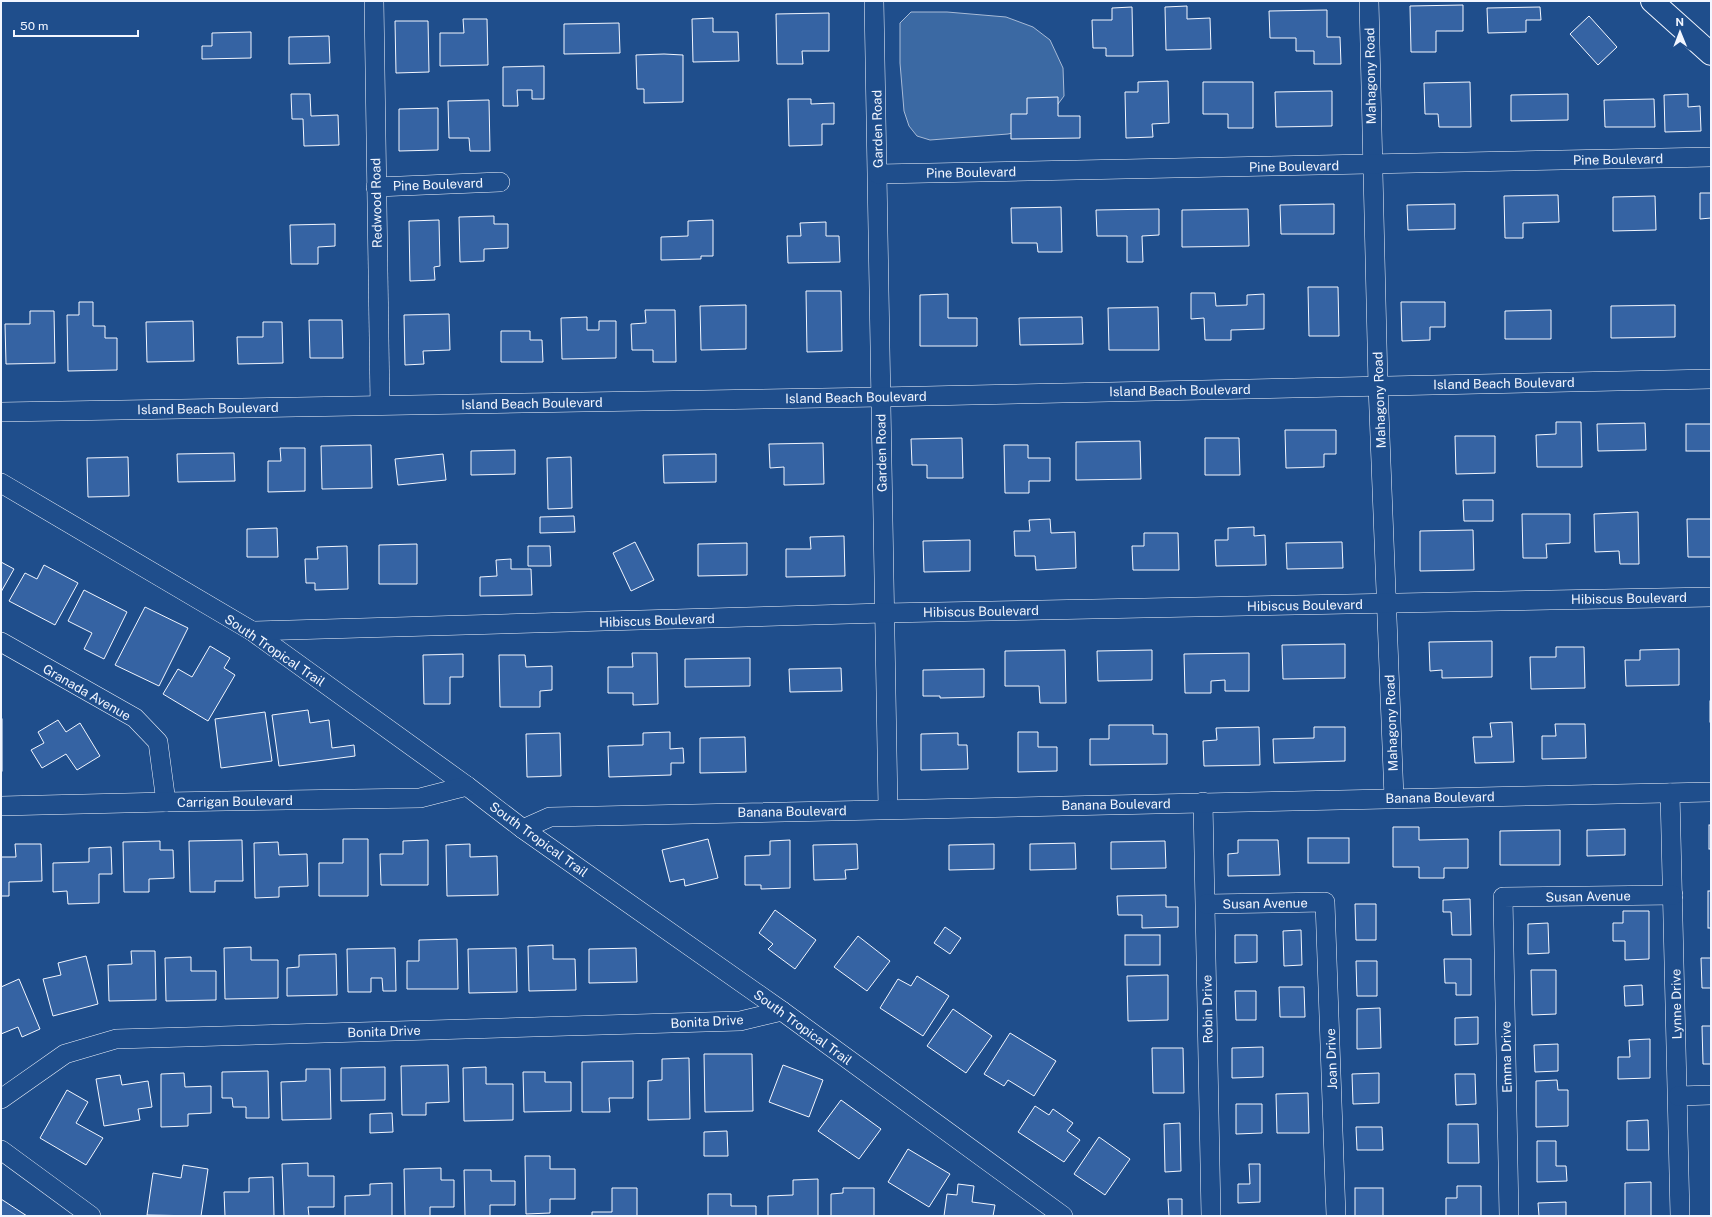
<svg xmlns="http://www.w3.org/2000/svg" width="1712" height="1217" font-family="'Public Sans',sans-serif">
<rect width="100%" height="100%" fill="#1f4e8c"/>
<path fill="#3b69a3" stroke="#a8bbd7" d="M911,12H947L1006,17L1033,27L1050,40L1063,68L1064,96L1041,127L1008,134L930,140L917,136L909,126L904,111L900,63V23Z"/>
<g fill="#3563a3" stroke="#f2f6ff">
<path d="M1463,5V31H1436V52H1411L1410,6Z"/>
<path d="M1187,6V19L1210,18L1211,49L1166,50L1165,7Z"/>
<path d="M1132,7L1133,56H1106V48H1093L1092,20H1112V8Z"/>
<path d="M1540,7L1541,20H1526V32L1488,33L1487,8Z"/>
<path d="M1327,10V37H1340L1341,64H1314V51H1296V38H1270L1269,11Z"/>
<path d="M829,13V51H802L803,64H777L776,14Z"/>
<path d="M1589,16L1617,47L1598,65L1570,34Z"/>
<path d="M713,18V32H738L739,61L693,62L692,19Z"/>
<path d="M463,19H487L488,65L440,66V33H464Z"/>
<path d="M395,21H428L429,72L396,73Z"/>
<path d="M619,23L620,53L564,54V24Z"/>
<path d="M251,32V58L202,59V46H212V33Z"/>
<path d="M329,36L330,63L289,64V37Z"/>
<path d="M664,54L683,55V102L644,103V89H637L636,55Z"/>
<path d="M544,66V99H532V90H517L518,106H503V67Z"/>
<path d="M1168,81L1169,123L1152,124L1153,137L1126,138L1125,92H1138V82Z"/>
<path d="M1203,82H1253V128H1228V114H1203Z"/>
<path d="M1470,82L1471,127H1439L1438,114H1425L1424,83Z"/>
<path d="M1332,91V126L1276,127L1275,92Z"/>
<path d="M291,94H310L311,116L338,115L339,145L304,146L303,119H292Z"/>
<path d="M1568,94V120L1511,121V95Z"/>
<path d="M1688,94V107L1700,106L1701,131L1665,132L1664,95Z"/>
<path d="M1058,97V116H1080V138L1011,139V114H1027V98Z"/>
<path d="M788,99H811V104L834,103V124H822V145L789,146Z"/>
<path d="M1654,99L1655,127H1605L1604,100Z"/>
<path d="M489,100L490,151H470L469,138H449L448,101Z"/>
<path d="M438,108V150L399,151V109Z"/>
<path d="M1700,193H1711V218L1700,219Z"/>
<path d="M1558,195L1559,222L1523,223V238H1505L1504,196Z"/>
<path d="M1655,196L1656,230L1613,231V197Z"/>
<path d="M1334,204V234H1281L1280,205Z"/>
<path d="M1455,204V229L1408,230L1407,205Z"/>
<path d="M1061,207L1062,252H1038L1037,243H1012L1011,208Z"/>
<path d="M1159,209V235L1142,236L1143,262H1127V236H1097L1096,210Z"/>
<path d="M1248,209L1249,246L1182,247V210Z"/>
<path d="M494,216V224H508V248L484,249V261L460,262L459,217Z"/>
<path d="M439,220L440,266L434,267L435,280L410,281L409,221Z"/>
<path d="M713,220V256H701V259L661,260V237L688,236V221Z"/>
<path d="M826,222V236H839L840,262L788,263L787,236H801L800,223Z"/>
<path d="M335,224V246L318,247V264H291L290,225Z"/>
<path d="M1308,287H1338L1339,336H1309Z"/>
<path d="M806,291H841L842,351L807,352Z"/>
<path d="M1191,293H1215L1216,306L1247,305V295L1264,294V329L1231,330V340H1205L1204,318L1191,319Z"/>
<path d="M948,294V318H977V346H920V295Z"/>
<path d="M79,302H93V326H105V338H117V370L68,371L67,315H79Z"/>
<path d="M1401,302H1445V327H1430V340L1402,341Z"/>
<path d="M746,305V349L701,350L700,306Z"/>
<path d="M1675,305V337L1611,338V306Z"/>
<path d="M1158,307L1159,350H1109L1108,308Z"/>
<path d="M645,310H675L676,362H653V350H632L631,324L646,323Z"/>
<path d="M1551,310V339H1505V311Z"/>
<path d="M30,311H54L55,363L6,364L5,324H30Z"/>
<path d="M449,314L450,350L423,351L424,364L405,365L404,315Z"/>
<path d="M587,317V330H599V321H616V358L562,359L561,318Z"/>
<path d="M1082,317L1083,344L1020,345L1019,318Z"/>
<path d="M309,320H342L343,358H310Z"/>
<path d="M193,321L194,361L147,362L146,322Z"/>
<path d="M263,322H282L283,363L238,364L237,337H263Z"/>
<path d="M501,331H530V340H542L543,362H501Z"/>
<path d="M1556,422H1581L1582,467H1537L1536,435L1556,434Z"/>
<path d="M1645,423L1646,450L1598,451L1597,424Z"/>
<rect x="1686" y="424" width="25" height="27"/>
<path d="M1285,430H1336V454H1324V467L1286,468Z"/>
<path d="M1455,436H1495V473L1456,474Z"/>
<path d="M962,438L963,478H927V465H912L911,439Z"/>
<path d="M1205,438H1239L1240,475H1205Z"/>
<path d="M1140,441L1141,479L1076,480V442Z"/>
<path d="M823,443L824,484L784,485V467L770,468L769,444Z"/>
<path d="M371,445L372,488L322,489L321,446Z"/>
<path d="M1004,445H1028V458H1050V481H1029V493H1005Z"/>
<path d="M280,448H305V491L268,492V461H281Z"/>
<path d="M515,450V474L471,475V451Z"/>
<path d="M234,453L235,481L178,482L177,454Z"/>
<path d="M443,454L446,480L398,485L395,459Z"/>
<path d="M716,454V482L664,483L663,455Z"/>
<path d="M128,457L129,496L88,497L87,458Z"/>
<path d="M571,457L572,508L548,509L547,458Z"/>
<path d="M1463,500H1493V521H1464Z"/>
<path d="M1638,512L1639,564H1620L1619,551L1595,552L1594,514Z"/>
<path d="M1522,514H1570V543L1546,544L1547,558H1523Z"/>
<path d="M574,516L575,532L540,533V517Z"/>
<path d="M1050,519L1051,533L1075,532L1076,568L1036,570L1035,556H1015L1014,531H1030L1029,520Z"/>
<path d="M1687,519H1711V557H1688Z"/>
<path d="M1254,527V536L1265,535L1266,565L1216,566L1215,540H1228V528Z"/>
<path d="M277,528L278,557H247V529Z"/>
<path d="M1473,530L1474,570L1420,571V531Z"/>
<path d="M1144,533H1178L1179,570H1133L1132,546H1144Z"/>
<path d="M844,536L845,576L786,577V549H811L810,537Z"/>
<path d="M970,540V571L924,572L923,541Z"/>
<path d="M635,542L654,580L631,591L613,553Z"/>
<path d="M1342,542L1343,568L1287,569L1286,543Z"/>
<path d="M747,543V575L698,576V544Z"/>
<path d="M417,544V584H379V545Z"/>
<path d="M347,546L348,589L315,590V583H306L305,559H318L317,547Z"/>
<path d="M528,546H550L551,566H528Z"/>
<path d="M511,559V569H531L532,595L480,596V577L497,576L496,560Z"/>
<path d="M1,562L14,569L1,592Z"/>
<path d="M44,565L78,583L55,625L9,601L25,573L37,579Z"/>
<path d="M84,590L127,612L104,659L84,649L92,633L68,621Z"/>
<path d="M145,607L188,628L159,686L115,665Z"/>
<path d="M1492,641V677L1442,678V670L1430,671L1429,642Z"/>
<path d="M1345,644V678L1283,679L1282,645Z"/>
<path d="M210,646L230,658L224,668L235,675L208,721L163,694L178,669L192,677Z"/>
<path d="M1556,647H1584L1585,688L1531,689L1530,657H1556Z"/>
<path d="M1679,649V685L1626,686L1625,660H1640V650Z"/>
<path d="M1065,650L1066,703H1040L1039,686H1005V651Z"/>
<path d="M1152,650V680L1098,681L1097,651Z"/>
<path d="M632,653H657L658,704L633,705V693H608V667H633Z"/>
<path d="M1249,653V691H1225V680L1211,681V693H1185L1184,654Z"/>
<path d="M463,654V677H450V704H424L423,655Z"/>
<path d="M499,655H525L526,667L552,666V690L540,691V707H500Z"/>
<path d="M750,658V686L685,687V659Z"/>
<path d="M841,668L842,691L790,692L789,669Z"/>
<path d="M984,669V697L940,698V696H923V670Z"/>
<rect x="1710" y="701" width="1" height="21"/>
<path d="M308,710L310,723L329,720L332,748L354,745L355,756L279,766L272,715Z"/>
<path d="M265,712L272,761L221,768L215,719Z"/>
<rect x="1" y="719" width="1" height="52"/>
<path d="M58,720L66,732L80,723L100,756L77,770L66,754L42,768L31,750L44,743L38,732Z"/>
<path d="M1512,722L1514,762L1475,763L1473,737H1492L1490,723Z"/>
<path d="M1555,724H1585L1586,758L1542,759V736H1556Z"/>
<path d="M1109,725H1153V734H1167V764L1090,765V739H1109Z"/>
<path d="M1259,727L1260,765L1204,766L1203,741L1217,740L1216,728Z"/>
<path d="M1314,727H1345V761L1274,763L1273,739L1314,738Z"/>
<path d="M670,732V749L683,748L684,763H671V775L609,777L608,746L643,745V733Z"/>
<path d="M1018,732H1038V747H1057V771L1018,772Z"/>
<path d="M560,733L561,776L527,777L526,734Z"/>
<path d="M958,733V745H967L968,769L921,770V734Z"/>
<path d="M745,737L746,772L700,773V738Z"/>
<rect x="1709" y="825" width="2" height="24"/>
<path d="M1393,827H1419V840L1468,839V868H1444V878H1419V867H1393Z"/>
<path d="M1625,829V855L1587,856V830Z"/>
<path d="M1560,830V865H1500V831Z"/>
<rect x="1308" y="838" width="41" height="25"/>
<path d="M343,839H368V896H319V863H343Z"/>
<path d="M708,839L718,878L685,886L684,879L670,882L662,850Z"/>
<path d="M242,840L243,881H215V892H190L189,841Z"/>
<path d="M428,840V885H381L380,854H403V841Z"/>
<path d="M790,840V888L761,889V885H745V856L770,855V841Z"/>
<path d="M1238,840H1278L1280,875L1228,876V854L1238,853Z"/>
<path d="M160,841V850H173L174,878L149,879V892H124L123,842Z"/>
<path d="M1165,841L1166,868L1111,869V842Z"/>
<path d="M278,842L279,855L307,854L308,886L279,887V897L255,898L254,843Z"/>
<path d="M1075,843L1076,869L1030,870V844Z"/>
<path d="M15,844H41L42,881L9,882V896H1V857H16Z"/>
<path d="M470,844V857L497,856L498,895L447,896L446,845Z"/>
<path d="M857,844L858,869L845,870L846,879L814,880L813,845Z"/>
<path d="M994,844V869L949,870V845Z"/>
<path d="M111,847L112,874H99V903L68,904L67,891L53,892V863L89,862V848Z"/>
<rect x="1708" y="891" width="3" height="37"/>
<path d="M1166,895V907H1178V927L1142,928V915H1118L1117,896Z"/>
<path d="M1470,899L1471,935H1452L1451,912H1443V900Z"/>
<path d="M1355,904H1376V940H1356Z"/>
<path d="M775,910L816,940L795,969L768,949L773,944L759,933Z"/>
<path d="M1623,911H1649V959L1625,960V941H1613V923H1623Z"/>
<path d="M1548,923L1549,953L1528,954V924Z"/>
<path d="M945,927L961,938L950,954L934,943Z"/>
<path d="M1301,930L1302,965L1284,966L1283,931Z"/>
<rect x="1125" y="935" width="35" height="30"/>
<path d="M1235,935H1257V962L1235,963Z"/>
<path d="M858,936L890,961L867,991L834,967Z"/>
<path d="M457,939L458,989H407V961H419V940Z"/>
<path d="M553,945V959H575L576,990L529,991L528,946Z"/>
<path d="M251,947V960H278V998L225,999L224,948Z"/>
<path d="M395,948L396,991H383L382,978H371V992H348L347,949Z"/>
<path d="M516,948L517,992L469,993L468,949Z"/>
<path d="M636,948L637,982L589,983V949Z"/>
<path d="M131,951H155L156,1000L109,1001L108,965L132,964Z"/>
<path d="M336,954L337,995L287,996V968L299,967V955Z"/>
<path d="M86,956L98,1004L53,1016L43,979L61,975L58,963Z"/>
<path d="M191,957V971H216V1000L166,1001L165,958Z"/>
<path d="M1701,958H1711V988H1702Z"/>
<path d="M1444,959H1471V995H1456V983H1445Z"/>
<path d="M1356,961H1377V996H1357Z"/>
<path d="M1531,970H1556V1014L1532,1015Z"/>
<path d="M1168,975V1020L1128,1021L1127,976Z"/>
<path d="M917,976L949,996L923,1036L880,1008L898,979L911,986Z"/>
<path d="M19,979L40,1029L22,1037L18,1027L1,1034V987Z"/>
<path d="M1642,985L1643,1005L1625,1006L1624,986Z"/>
<path d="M1279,987H1304L1305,1017H1280Z"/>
<path d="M1235,991H1256V1020H1236Z"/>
<path d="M1380,1008L1381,1048L1357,1049V1009Z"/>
<path d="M953,1009L992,1036L966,1073L927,1046Z"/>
<path d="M1478,1017V1044L1455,1045V1018Z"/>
<path d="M1702,1026H1711V1064H1703Z"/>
<path d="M1010,1033L1056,1061L1034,1096L1008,1080L1004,1086L984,1074Z"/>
<path d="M1650,1039V1078L1618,1079V1057H1630L1629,1040Z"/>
<path d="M1558,1044V1071L1535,1072L1534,1045Z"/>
<path d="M1263,1047V1077L1232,1078V1048Z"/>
<path d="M1152,1048H1183L1184,1093H1153Z"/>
<path d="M704,1054H752L753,1111L705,1112Z"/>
<path d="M689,1058L690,1119L648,1120V1081L662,1080V1059Z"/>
<path d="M633,1061V1098H609L610,1112H582V1062Z"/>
<path d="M448,1065L449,1102L426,1103V1115H402L401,1066Z"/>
<path d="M783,1065L823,1080L809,1117L769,1102Z"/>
<path d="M385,1067V1100L341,1101V1068Z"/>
<path d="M486,1067V1084H513V1120L464,1121L463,1068Z"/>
<path d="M306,1069H330L331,1119L282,1120L281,1082L306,1081Z"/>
<path d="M268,1071L269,1118H246V1107H233L232,1098H222V1072Z"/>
<path d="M523,1072H545V1082H571V1111L524,1112Z"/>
<path d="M184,1073L185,1087L211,1086V1113L188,1114V1126L161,1127V1074Z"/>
<path d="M1379,1073V1103L1353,1104L1352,1074Z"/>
<path d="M1455,1074H1475L1476,1104L1456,1105Z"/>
<path d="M120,1075L122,1085L148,1081L152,1107L138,1109L140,1120L104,1126L96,1079Z"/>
<path d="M1557,1080L1558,1090H1568V1126L1536,1127V1081Z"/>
<path d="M67,1090L88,1102L76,1123L103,1138L86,1165L40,1138Z"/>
<path d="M1308,1093L1309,1133H1277L1276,1094Z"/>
<path d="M841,1100L881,1129L859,1159L818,1131Z"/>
<path d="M1236,1104H1262V1133L1236,1134Z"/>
<path d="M1035,1106L1049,1115L1053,1109L1073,1123L1067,1131L1080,1140L1064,1162L1018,1132Z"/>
<path d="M392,1113L393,1132L370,1133V1114Z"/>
<path d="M1648,1120L1649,1150H1627V1121Z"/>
<path d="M1180,1123L1181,1171L1165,1172L1164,1124Z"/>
<path d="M1448,1124H1478L1479,1163H1448Z"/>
<path d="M1356,1127H1382L1383,1150H1357Z"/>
<path d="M727,1131L728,1156H704V1132Z"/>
<path d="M1099,1137L1130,1159L1105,1195L1074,1174Z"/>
<path d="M1537,1141H1556V1166H1566L1567,1181L1537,1182Z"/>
<path d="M908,1149L950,1174L929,1207L888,1182Z"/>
<path d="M525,1156H550V1169H575V1199H550V1213L526,1214Z"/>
<path d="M308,1163V1176H334V1207H308L309,1216H284L282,1164Z"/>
<path d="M1249,1164H1260V1202L1238,1203V1184H1250Z"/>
<path d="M183,1165L208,1169L201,1216L147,1215L153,1173L181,1178Z"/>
<path d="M441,1168V1180H454V1207H430V1216H405L404,1169Z"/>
<path d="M464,1170H491V1181H515V1205H490V1216H465Z"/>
<path d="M273,1177L274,1216H225L224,1192H249V1178Z"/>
<path d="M818,1179V1216H768V1196L793,1195V1180Z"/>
<path d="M1651,1182V1216H1625V1183Z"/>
<path d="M392,1183V1216H345V1196L370,1195V1184Z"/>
<path d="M958,1184L974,1186L972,1202L995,1205L993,1216H944L947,1194L957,1195Z"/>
<path d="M1457,1186H1481V1216H1446V1198H1457Z"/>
<path d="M612,1188H637V1216H592V1212H612Z"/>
<path d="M843,1188H874V1216H831V1194L843,1193Z"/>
<rect x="1355" y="1188" width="28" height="28"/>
<path d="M708,1194H731V1206H756V1216H708Z"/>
<path d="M1,1199L27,1216H1Z"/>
<path d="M1168,1199H1182V1216H1169Z"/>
<path d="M1566,1202V1216H1539L1538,1203Z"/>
</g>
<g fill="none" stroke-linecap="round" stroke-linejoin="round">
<g stroke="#f2f6ff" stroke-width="20">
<g id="minor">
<path d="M374,1L380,405"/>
<path d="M874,1L888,808"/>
<path d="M1369,1L1378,385L1394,798"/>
<path d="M878,174L1711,157"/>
<path d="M376,187L500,182"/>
<path d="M1,412L880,397L1711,379"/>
<path d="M1,483L252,631L467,786L523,829L782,1011L1063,1216"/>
<path d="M252,631L884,613L1711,597"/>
<path d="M1,642L135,718L158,742L166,802"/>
<path d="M1670,793L1680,1216"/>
<path d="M1203,802L1211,1216"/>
<path d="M1,806L166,802L420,798L467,786"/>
<path d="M523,829L550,817L1711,792"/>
<path d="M1206,904L1325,902L1336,1216"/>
<path d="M1678,1096L1711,1095"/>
<path d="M1,1099L65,1054L116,1039L740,1021L782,1011"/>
<path d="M1,1150L91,1216"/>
<path d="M1509,1216L1503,897L1673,895"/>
</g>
</g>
<g stroke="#f2f6ff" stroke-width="24">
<path id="major" d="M1652,1L1711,54"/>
</g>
<use href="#minor" stroke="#1f4e8c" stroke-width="19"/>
<use href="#major" stroke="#1f4e8c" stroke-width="22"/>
</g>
<g text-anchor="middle" stroke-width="3" stroke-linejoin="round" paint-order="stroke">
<g font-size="13" fill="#f2f6ff" stroke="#1f4e8c">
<text transform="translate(1370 76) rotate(-91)" y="5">Mahagony Road</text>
<text transform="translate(877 129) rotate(-91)" y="5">Garden Road</text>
<text transform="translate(1618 159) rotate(-1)" y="5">Pine Boulevard</text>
<text transform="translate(1294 166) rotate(-1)" y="5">Pine Boulevard</text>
<text transform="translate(971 172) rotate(-1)" y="5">Pine Boulevard</text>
<text transform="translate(438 184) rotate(-2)" y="5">Pine Boulevard</text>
<text transform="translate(376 203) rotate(-91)" y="5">Redwood Road</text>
<text transform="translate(1504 383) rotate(-1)" y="5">Island Beach Boulevard</text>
<text transform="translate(1180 390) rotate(-1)" y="5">Island Beach Boulevard</text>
<text transform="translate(856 397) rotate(-1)" y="5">Island Beach Boulevard</text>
<text transform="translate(1379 400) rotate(-92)" y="5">Mahagony Road</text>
<text transform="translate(532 403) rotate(-1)" y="5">Island Beach Boulevard</text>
<text transform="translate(208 408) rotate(-1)" y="5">Island Beach Boulevard</text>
<text transform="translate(881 453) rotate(-91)" y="5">Garden Road</text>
<text transform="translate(1629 598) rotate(-1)" y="5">Hibiscus Boulevard</text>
<text transform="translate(1305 605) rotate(-1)" y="5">Hibiscus Boulevard</text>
<text transform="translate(981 611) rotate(-1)" y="5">Hibiscus Boulevard</text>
<text transform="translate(657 620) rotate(-2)" y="5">Hibiscus Boulevard</text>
<text transform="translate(275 650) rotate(34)" y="5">South Tropical Trail</text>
<text transform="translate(87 692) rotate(30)" y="5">Granada Avenue</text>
<text transform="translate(1391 723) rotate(-92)" y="5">Mahagony Road</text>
<text transform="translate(1440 797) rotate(-1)" y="5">Banana Boulevard</text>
<text transform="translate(235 801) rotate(-1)" y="5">Carrigan Boulevard</text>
<text transform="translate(1116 804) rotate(-1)" y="5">Banana Boulevard</text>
<text transform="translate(792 811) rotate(-1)" y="5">Banana Boulevard</text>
<text transform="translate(539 839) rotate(36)" y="5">South Tropical Trail</text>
<text transform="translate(1588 896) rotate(-1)" y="5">Susan Avenue</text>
<text transform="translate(1265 903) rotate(-1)" y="5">Susan Avenue</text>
<text transform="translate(1676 1004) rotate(-91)" y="5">Lynne Drive</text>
<text transform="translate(1207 1009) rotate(-91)" y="5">Robin Drive</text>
<text transform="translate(707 1021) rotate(-3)" y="5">Bonita Drive</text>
<text transform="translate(803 1027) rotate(36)" y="5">South Tropical Trail</text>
<text transform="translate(384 1031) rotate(-2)" y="5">Bonita Drive</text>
<text transform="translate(1506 1057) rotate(-91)" y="5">Emma Drive</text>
<text transform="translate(1331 1059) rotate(-92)" y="5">Joan Drive</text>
</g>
</g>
<rect width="1712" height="1217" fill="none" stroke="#f2f6ff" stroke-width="4"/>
<g transform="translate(1680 32) rotate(359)" stroke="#1f4e8c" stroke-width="3" paint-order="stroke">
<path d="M0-3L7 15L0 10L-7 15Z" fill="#f2f6ff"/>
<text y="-6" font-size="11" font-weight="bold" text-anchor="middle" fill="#f2f6ff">N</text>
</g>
<path d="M14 30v6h124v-6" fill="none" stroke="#f2f6ff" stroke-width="2"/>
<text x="20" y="30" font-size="12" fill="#f2f6ff" stroke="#1f4e8c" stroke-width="3" paint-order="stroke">50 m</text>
</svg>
